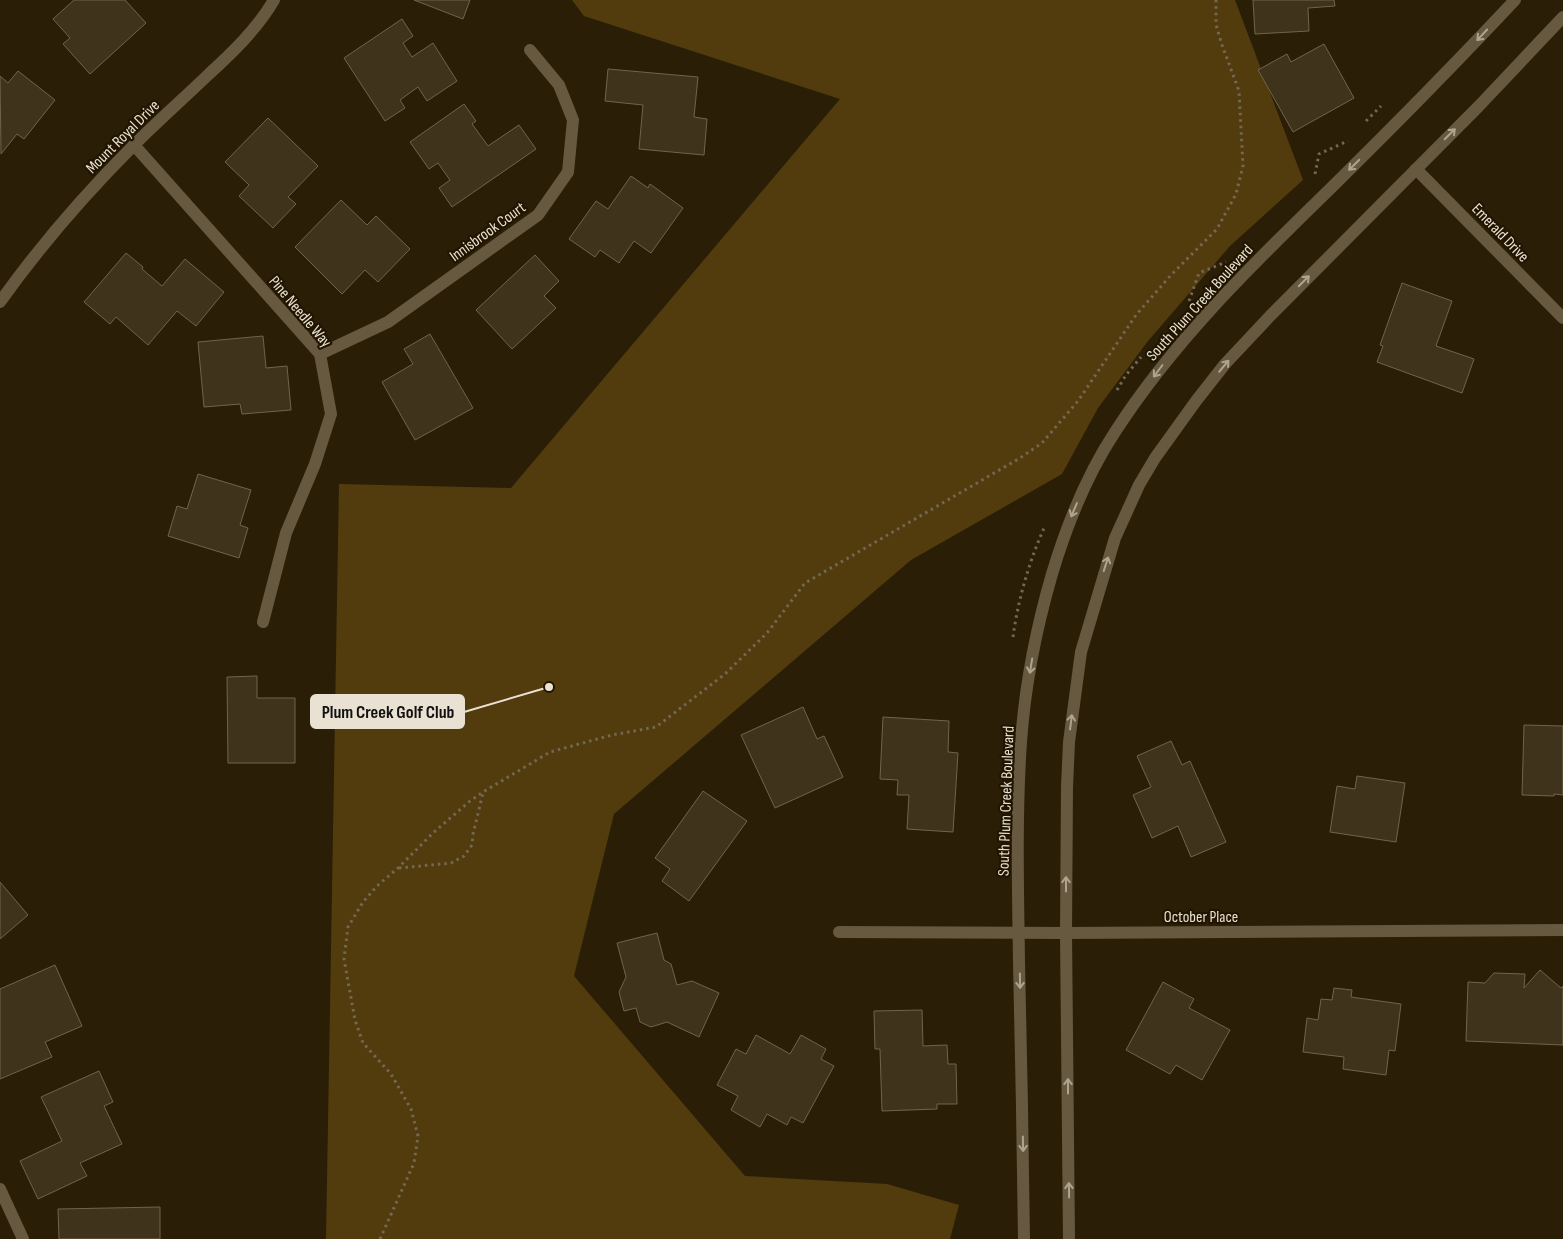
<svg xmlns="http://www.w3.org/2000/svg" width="1563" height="1239" font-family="'Sofia Sans Condensed',sans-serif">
<rect width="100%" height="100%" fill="#2a1f06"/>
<path fill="#523c0d" d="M572,0H1235L1303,180L1230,246L1148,341L1098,408L1062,474L911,560L614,814L574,976L745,1176L887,1184L959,1205L950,1239H326L339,484L511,488L840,99L584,16Z"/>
<g fill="#40331b" stroke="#72644a">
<path d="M74,0H125L146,23L90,74L63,44L70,38L53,19Z"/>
<path d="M414,0H470L463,19Z"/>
<path d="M1253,0H1334L1335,6L1308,8L1309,31L1255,34Z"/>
<path d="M402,19L413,36L403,43L412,57L433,43L457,81L427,101L418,87L400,100L405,108L385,121L344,58Z"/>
<path d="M1324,44L1354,98L1293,132L1258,70L1287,54L1291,62Z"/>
<path d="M608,69L698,77L694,117L707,119L704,155L639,149L643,105L605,101Z"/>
<path d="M18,71L55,100L24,139L17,134L1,154L0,76L8,83Z"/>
<path d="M464,104L476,121L472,124L488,146L519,125L536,149L452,207L439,188L450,180L438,163L429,169L410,142Z"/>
<path d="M268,118L318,166L288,197L296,204L273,228L239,196L249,185L225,162Z"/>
<path d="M631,176L648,188L650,184L683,208L651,253L634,241L619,263L600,250L595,257L569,239L596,201L608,209Z"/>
<path d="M341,200L367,225L376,216L410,249L378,282L365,270L342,294L295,247Z"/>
<path d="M126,253L143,267L142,269L162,286L185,259L224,292L196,326L177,311L148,345L116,317L110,324L84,302Z"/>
<path d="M535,255L559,281L544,296L556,308L512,349L476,310Z"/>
<path d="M1402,283L1452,301L1436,346L1474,359L1462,393L1377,362L1383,346L1380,345Z"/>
<path d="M430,334L473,408L415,440L382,382L413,364L404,349Z"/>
<path d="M263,336L266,368L287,366L291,410L242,414L240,404L204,407L198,342Z"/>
<path d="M198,474L251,490L240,525L248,528L239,558L168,536L177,506L187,509Z"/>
<path d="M257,676V698H295V763H228L227,677Z"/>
<path d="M803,707L817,739L824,736L843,777L775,808L741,735Z"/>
<path d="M883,717L949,721L948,752L958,753L953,832L907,829L909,795H897L898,780L880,779Z"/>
<path d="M1524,725L1563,726V795L1554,794V796L1522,795Z"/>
<path d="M1171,741L1182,765L1190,761L1226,842L1191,857L1178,826L1152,838L1133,795L1151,787L1137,756Z"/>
<path d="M1357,776L1405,783L1396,842L1330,832L1337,786L1355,789Z"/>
<path d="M703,791L747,821L689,901L662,881L670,869L655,858Z"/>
<path d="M0,882L28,915L0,939Z"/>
<path d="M657,933L664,960L671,964L677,985L692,981L719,993L699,1037L667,1022L651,1027L640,1022L636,1008L624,1011L619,992L626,977L617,943Z"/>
<path d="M55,965L82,1026L45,1042L52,1057L0,1079V989Z"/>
<path d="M1540,970L1561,988L1563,986V1045L1466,1041L1468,982L1485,983L1494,973L1525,974L1524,988Z"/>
<path d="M1163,982L1194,999L1189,1008L1230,1030L1202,1080L1176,1065L1170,1074L1126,1050Z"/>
<path d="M1334,988L1352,990L1351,997L1401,1004L1395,1051L1389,1050L1386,1075L1343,1069L1344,1057L1303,1052L1307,1018L1318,1020L1321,999L1332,1000Z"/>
<path d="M922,1010L923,1046L947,1045L948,1064H956L957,1104H937V1109L882,1111L880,1049H875L874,1011Z"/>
<path d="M756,1035L790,1054L801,1035L826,1049L821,1059L834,1066L803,1123L791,1117L787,1125L767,1114L760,1127L731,1110L738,1096L717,1085L736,1049L746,1054Z"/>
<path d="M99,1071L113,1102L104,1106L122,1144L80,1163L87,1176L38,1199L20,1161L62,1141L41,1097Z"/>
<path d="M160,1207V1239H59L58,1209Z"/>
</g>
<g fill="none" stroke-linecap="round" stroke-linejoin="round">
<g stroke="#726853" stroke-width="3" stroke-dasharray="2.5 4" stroke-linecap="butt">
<path d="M1366,121L1381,106"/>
<path d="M1315,174L1319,154L1348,141"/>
<path d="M1189,301L1199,273L1226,262"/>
<path d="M1117,390L1126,375L1141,357"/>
<path d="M1013,637C1018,600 1029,562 1044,528"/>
<path d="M399,868L451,863L464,856L472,845L473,834L483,793"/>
<path d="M380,1239L414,1163L418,1136L411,1109L391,1074L363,1043L355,1020L344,959L348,927L363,902L377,886L398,868L433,833L470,801L483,792L550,752L612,735L656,727L725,674L767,633L805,583L1020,458L1042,443L1078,401L1136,315L1171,275L1217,229L1236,194L1243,166L1239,91L1222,45L1216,25V0"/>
</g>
<g stroke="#66593f" stroke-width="12">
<path d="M134,145L320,354L331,414L315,464L286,533L263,622"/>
<path d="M1416,169L1563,318"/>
<path d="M0,302C40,246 85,194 134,145C158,121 184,98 209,74C233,52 257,29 274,0"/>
<path d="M320,354L388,322L538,215L568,172L573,120L559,85L530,50"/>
<path d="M839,932L1066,933L1563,930"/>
<path d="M0,1189L23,1239"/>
<path d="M1024,1239C1023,1147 1021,1054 1019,962C1018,889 1016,815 1021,742C1025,685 1036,629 1052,574C1067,524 1086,476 1115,432C1175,339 1253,264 1331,188C1394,126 1455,64 1515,0"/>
<path d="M1069,1239L1066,933L1067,787L1069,742L1081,652L1115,538L1139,485L1155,458L1196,401L1225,364L1270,316L1478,107L1563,17"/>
</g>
</g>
<defs><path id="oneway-shaft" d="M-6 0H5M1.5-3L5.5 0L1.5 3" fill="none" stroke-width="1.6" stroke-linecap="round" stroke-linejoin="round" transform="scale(1.25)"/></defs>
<g stroke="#aea490">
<use href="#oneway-shaft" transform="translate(1482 35) rotate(133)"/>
<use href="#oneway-shaft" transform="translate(1450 134) rotate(-45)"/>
<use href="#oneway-shaft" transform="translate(1354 165) rotate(135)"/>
<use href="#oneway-shaft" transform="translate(1304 281) rotate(-45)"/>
<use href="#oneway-shaft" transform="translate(1224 366) rotate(-50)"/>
<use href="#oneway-shaft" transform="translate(1158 371) rotate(127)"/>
<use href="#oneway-shaft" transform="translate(1074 510) rotate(113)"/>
<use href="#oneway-shaft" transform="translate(1106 564) rotate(-72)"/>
<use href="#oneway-shaft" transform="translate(1031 666) rotate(99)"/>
<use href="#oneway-shaft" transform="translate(1071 722) rotate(-83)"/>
<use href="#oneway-shaft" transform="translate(1066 884) rotate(-90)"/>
<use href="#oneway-shaft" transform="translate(1020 981) rotate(89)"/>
<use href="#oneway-shaft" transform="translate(1068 1086) rotate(-90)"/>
<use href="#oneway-shaft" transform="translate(1023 1144) rotate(89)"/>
<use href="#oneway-shaft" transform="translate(1069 1190) rotate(-91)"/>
</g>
<g text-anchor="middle" stroke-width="4.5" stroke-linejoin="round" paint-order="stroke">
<g font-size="16" fill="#e9e1d2" stroke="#211500">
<text transform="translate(122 136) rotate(-45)" y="6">Mount Royal Drive</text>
<text transform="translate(487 231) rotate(-36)" y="6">Innisbrook Court</text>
<text transform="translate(1501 232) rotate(46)" y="6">Emerald Drive</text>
<text transform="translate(1199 302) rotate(-48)" y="6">South Plum Creek Boulevard</text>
<text transform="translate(301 311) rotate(50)" y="6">Pine Needle Way</text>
<text transform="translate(1005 801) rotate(-88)" y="6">South Plum Creek Boulevard</text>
<text x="1201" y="922">October Place</text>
</g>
</g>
<path fill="none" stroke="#e9e1d2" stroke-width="2" d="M549 687L464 712"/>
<circle fill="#e9e1d2" stroke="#211500" stroke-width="2" cx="549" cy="687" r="5"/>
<rect fill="#e9e1d2" stroke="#e9e1d2" stroke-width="2" x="311" y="695" width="153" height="33" rx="5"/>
<g font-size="18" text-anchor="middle" font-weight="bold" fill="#111">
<text x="388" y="718">Plum Creek Golf Club</text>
</g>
</svg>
